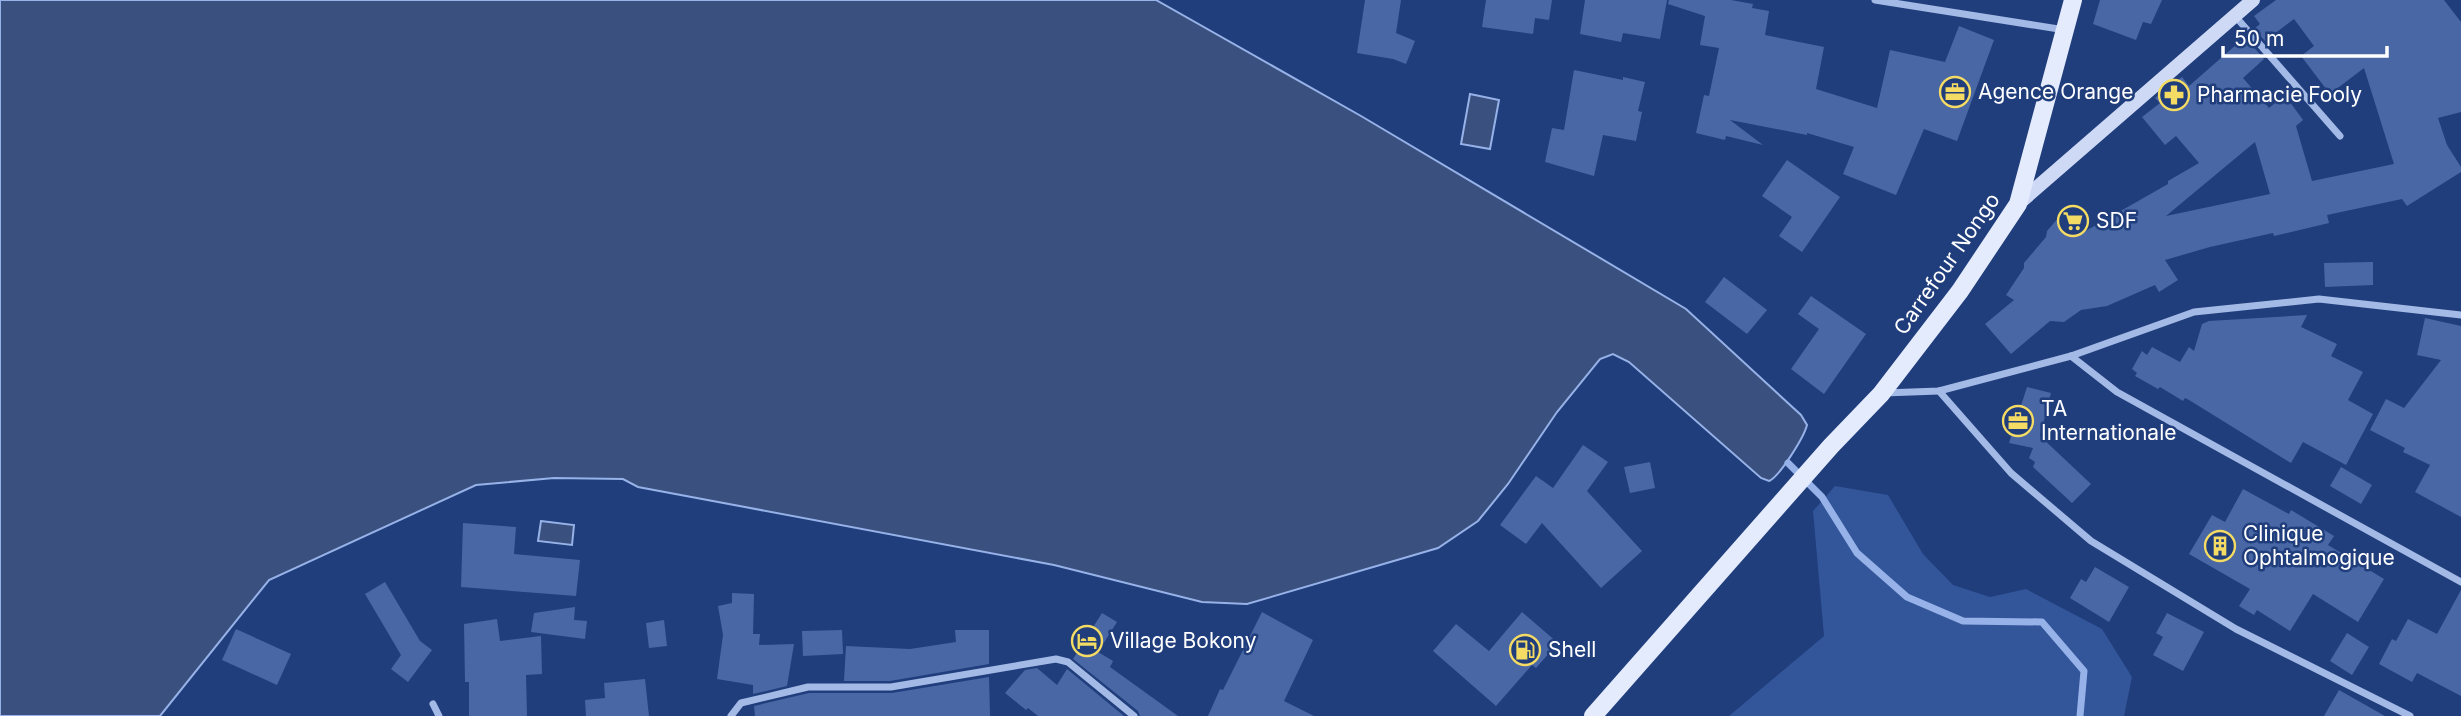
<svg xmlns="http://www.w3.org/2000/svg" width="2461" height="716" font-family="Inter,sans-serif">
<rect width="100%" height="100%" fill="#203d7c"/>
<path fill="#33559a" d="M1835,486L1888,495L1923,554L1953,585L1990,597L2026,589L2102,629L2132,677L2124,716H1729L1824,636L1813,511Z"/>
<g fill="#3a507e" stroke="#96b2e8" stroke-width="2">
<path d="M0,0H1156L1361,116L1686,309L1801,415L1807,425C1804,437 1780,476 1769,481L1761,478L1629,362L1613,354L1600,359L1557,412L1508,484L1478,521L1438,548L1247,604L1202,602L1054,565L638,487L623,479L554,478L476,485L269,580L160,716H0Z"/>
<path d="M1470,94L1499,100L1490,149L1461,144Z"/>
<path d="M541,521L574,525L572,545L538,541Z"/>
</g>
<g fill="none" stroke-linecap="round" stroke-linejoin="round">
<path stroke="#96b2e8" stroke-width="7" d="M1788,463L1822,497L1857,553L1907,597L1963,621L2042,622L2084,671L2080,716"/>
</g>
<g fill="#4967a5" fill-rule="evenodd">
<path d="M1365,0H1401L1396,33L1415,41L1406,64L1393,59L1357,53Z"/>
<path d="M1486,0H1552L1549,20L1535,18L1533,34L1482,27Z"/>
<path d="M1585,0H1667L1660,39L1623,33L1621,42L1580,34Z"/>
<path d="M1669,0H1731L1753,4L1752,8L1769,11L1765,35L1824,47L1816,89L1877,108L1890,50L1945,62L1959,26L1994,40L1957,141L1924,129L1896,195L1843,174L1854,147L1807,133V135L1730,120L1763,145L1726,136L1725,140L1696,133L1704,95L1709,96L1719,48L1700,45L1705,16L1668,4Z"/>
<path d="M2100,0H2162L2151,24L2143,22L2136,40L2093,24Z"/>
<path d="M2276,0H2444L2461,22V112L2438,118L2447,145L2461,167V172L2407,206L2402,199L2327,215L2329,223L2274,236L2273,233L2210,247L2165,260L2178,280L2159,292L2155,285L2107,306L2081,310L2064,322L2050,321L2011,354L1985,324L2014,300L2006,295L2024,268V263L2046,237L2047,231L2066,209L2082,233L2168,184V181L2199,163L2176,136L2165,145L2142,117L2160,103L2155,98L2182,77L2189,86L2245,37L2264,59L2243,78L2269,108L2285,95L2303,120L2296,126L2312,181L2394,164L2364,68L2330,94L2301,56L2314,46L2294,19L2265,41L2254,29L2260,24L2254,16ZM2255,142L2270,194L2166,216Z"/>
<path d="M1574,70L1623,80V77L1645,82L1638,111L1642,112L1636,141L1603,135L1594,176L1545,162L1552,128L1564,130Z"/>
<path d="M1787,160L1840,197L1802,252L1779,236L1792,217L1762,196Z"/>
<path d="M2373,262V285L2325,287L2324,263Z"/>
<path d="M1724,277L1767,310L1747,334L1705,302Z"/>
<path d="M1811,296L1866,334L1824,394L1791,369L1819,329L1798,314Z"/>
<path d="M2307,315L2301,327L2337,344L2331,356L2363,372L2348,400L2373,414L2346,465L2303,442L2291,463L2189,400L2185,398L2183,401L2160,387L2158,389L2135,376L2137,373L2132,369L2142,351L2147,355L2152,347L2180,362L2189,347L2194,351L2202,324L2209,321Z"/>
<path d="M2425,318L2461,326V517L2415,492L2430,465L2403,452L2405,448L2370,430L2386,399L2404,408L2441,360L2417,355Z"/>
<path d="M2027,387L2051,393L2040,436L2091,484L2072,503L2033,467L2035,462L2029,458L2033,448L2009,443Z"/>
<path d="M1583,445L1608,462L1587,491L1642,551L1601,588L1542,523L1526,544L1500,525L1536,476L1553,488Z"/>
<path d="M1650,462L1655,488L1630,493L1624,467Z"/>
<path d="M2341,467L2372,485L2361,504L2330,486Z"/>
<path d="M2243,489L2289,514L2291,510L2334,536L2328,545L2384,579L2358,622L2313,594L2290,631L2257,610L2254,615L2239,606L2250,589L2189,554L2212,515L2225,522Z"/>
<path d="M463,523L516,527L514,554L580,560L576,596L461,587Z"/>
<path d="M2095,567L2129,587L2109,622L2070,598L2081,579L2086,582Z"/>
<path d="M385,582L420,641L432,650L408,682L391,669L401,655L365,594Z"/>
<path d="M2461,590V696L2417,673L2412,682L2379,664L2392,639L2396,641L2408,619L2437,634Z"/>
<path d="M732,593L754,594L753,634H760L759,645L794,644L787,686L753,694V685L717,679L723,635L718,606L732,603Z"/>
<path d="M575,607L574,620L587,621L585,639L531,632L534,613Z"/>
<path d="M1262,612L1313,640L1284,701L1314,716H1208L1220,689L1223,690Z"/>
<path d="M1522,612L1558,643L1536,668L1532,665L1496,706L1433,651L1456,624L1489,651Z"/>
<path d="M1102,613L1117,622L1098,652L1113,661L1110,667L1178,716H1140L1138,711L1073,659Z"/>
<path d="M2167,613L2204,632L2183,671L2153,655L2163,637L2156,633Z"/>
<path d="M497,619L500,641L541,636L542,674L526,675L527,716H469V682H465L464,624Z"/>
<path d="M664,620L667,646L649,648L646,623Z"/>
<path d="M236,629L291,654L277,685L222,660Z"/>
<path d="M842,630L843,654L803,656L802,631Z"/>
<path d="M955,630H989V664L890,681H844L846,646L910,649L956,642Z"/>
<path d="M2347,633L2369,647L2352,675L2330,661Z"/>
<path d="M1037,668L1057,685L1067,669L1124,716H1038L1028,708L1026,710L1005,693L1025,670Z"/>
<path d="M989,677L990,716H755L754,706L809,693H892Z"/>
<path d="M645,679L649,716H586L585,700L605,698L604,683Z"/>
<path d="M2339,690L2385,716H2324Z"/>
</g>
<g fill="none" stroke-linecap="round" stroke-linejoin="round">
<g stroke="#a3b9e6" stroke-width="7">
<path d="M1875,0L2065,30"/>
<path d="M2235,16L2340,136"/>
<path d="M2071,356L2117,392L2461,582"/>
<path d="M1939,391L2011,473L2091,541L2236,629L2410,716"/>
<path d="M1884,393L1939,391L2071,356L2194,312L2319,299L2461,315"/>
<path d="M433,704L439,716"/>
<path d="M731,716L741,703L808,687H891L1056,659L1068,662L1134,716"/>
</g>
<path stroke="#cdd9f5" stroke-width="14" d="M2018,204L2253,0"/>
<path stroke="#e4ebfd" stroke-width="18" d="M1593,716L1831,446L1881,394L1960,291L2018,204L2073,0"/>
</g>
<defs>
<g id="office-ring" transform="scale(1.575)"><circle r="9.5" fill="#203d7c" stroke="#f4db63" stroke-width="1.5"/><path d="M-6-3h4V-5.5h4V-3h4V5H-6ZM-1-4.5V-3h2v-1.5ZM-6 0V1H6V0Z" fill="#f4db63"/></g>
<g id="pharmacy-ring" transform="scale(1.575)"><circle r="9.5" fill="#203d7c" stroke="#f4db63" stroke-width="1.5"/><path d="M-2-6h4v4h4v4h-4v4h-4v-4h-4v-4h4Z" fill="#f4db63"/></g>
<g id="supermarket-ring" transform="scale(1.575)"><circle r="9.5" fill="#203d7c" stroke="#f4db63" stroke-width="1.5"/><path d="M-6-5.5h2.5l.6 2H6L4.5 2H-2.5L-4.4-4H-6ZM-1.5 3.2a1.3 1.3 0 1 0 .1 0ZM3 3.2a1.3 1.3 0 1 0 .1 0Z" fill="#f4db63"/></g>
<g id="building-ring" transform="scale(1.575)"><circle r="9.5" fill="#203d7c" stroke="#f4db63" stroke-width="1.5"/><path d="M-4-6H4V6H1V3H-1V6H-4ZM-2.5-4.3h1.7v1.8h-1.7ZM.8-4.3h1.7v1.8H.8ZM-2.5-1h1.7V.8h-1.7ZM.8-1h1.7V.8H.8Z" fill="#f4db63"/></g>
<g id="hotel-ring" transform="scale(1.575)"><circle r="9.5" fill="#203d7c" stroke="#f4db63" stroke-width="1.5"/><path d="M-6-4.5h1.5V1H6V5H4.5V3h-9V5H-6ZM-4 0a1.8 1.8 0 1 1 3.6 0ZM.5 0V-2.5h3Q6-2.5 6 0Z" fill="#f4db63"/></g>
<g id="fuel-ring" transform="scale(1.575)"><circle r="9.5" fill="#203d7c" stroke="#f4db63" stroke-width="1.5"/><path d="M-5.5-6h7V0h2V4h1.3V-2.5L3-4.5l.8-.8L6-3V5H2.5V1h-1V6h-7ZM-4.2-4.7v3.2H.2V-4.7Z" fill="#f4db63"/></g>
</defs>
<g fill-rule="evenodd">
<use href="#office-ring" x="1955" y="92"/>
<use href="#pharmacy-ring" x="2174" y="95"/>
<use href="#supermarket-ring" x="2073" y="221"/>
<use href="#office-ring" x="2018" y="421"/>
<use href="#building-ring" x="2220" y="546"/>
<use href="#hotel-ring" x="1087" y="641"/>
<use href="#fuel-ring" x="1525" y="650"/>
</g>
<g text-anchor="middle" stroke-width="5" stroke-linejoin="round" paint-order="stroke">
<g font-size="21" fill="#fff" stroke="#203d7c" text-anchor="start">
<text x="1978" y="99">Agence Orange</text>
<text x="2197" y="102">Pharmacie Fooly</text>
<text x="2096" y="228">SDF</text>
<text x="2041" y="416">TA<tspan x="2041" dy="24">Internationale</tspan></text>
<text x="2243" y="541">Clinique<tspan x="2243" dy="24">Ophtalmogique</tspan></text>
<text x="1110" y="648">Village Bokony</text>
<text x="1548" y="657">Shell</text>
</g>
<g font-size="21" fill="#fff" stroke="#203d7c">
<text transform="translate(1947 264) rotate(-55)" y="7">Carrefour Nongo</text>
</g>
</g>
<path d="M2223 46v10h164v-10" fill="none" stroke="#ffffff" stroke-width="3.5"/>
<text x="2234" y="46" font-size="21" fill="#ffffff" stroke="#203d7c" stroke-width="5" paint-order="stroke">50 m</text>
</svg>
